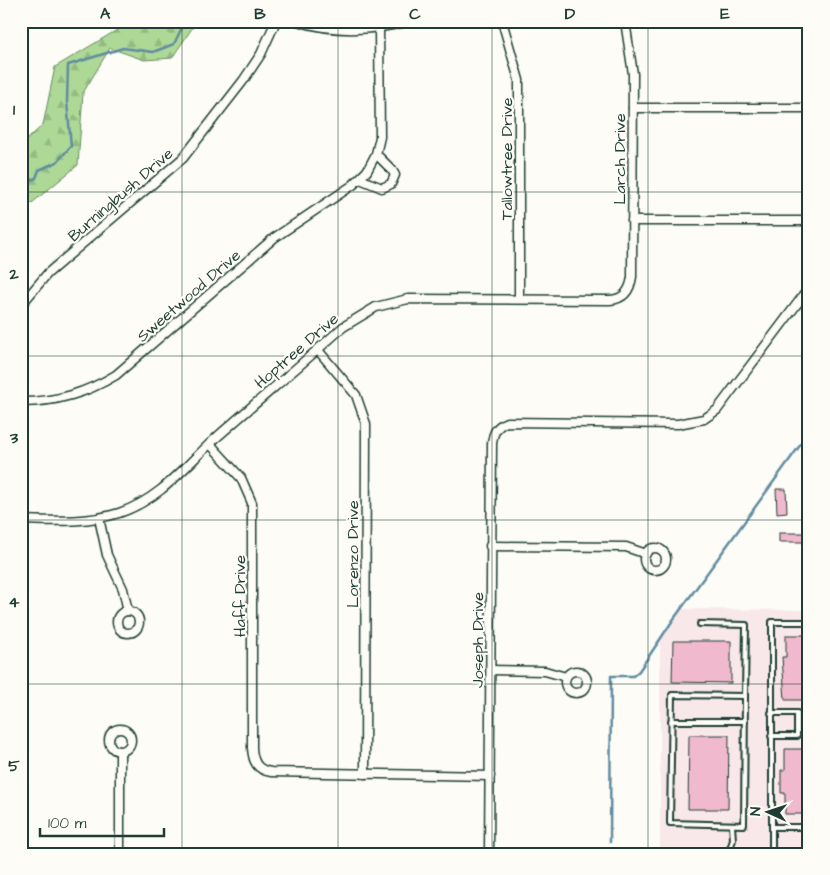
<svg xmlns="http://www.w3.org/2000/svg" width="830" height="875" font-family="'Architects Daughter',sans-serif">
<defs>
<pattern id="forest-firs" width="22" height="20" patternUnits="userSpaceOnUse" patternTransform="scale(1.25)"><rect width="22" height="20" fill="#add895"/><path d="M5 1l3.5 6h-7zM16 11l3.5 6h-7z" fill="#94ba81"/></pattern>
</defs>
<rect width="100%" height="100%" fill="#fdfcf7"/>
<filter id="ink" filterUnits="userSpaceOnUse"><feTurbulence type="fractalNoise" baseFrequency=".02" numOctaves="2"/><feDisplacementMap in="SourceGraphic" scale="10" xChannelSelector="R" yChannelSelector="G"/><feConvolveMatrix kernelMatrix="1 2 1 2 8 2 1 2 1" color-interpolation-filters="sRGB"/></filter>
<g filter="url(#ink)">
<path fill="#f9e8ea" d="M682,609L809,610V853L660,851V641Z"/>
<path fill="url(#forest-firs)" stroke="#668a64" d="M132,21H197L172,58L144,60L110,48L83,93L78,165L21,212V145L43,125L55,67Z"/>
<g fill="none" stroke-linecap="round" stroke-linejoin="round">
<g stroke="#618ca1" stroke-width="2.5">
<path d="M21,184L36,178L39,170L57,162L71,146L67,102L68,65L123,48L153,52L174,44L185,21"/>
<path d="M610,842L611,676H633L639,671L673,620L809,433"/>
</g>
</g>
<g fill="#f1b9cd" stroke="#1f3d34">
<path d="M776,489H786L787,512L777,513Z"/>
<rect x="779" y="533" width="30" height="9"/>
<path d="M786,635H807V700H785L782,657H786Z"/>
<path d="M673,641H731V683L672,682Z"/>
<path d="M689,735H729L728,809H688Z"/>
<path d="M785,749H806L805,814H785V793H781V770H785Z"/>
</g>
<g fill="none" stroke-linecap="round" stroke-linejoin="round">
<g stroke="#1f3d34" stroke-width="8">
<g id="lane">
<path d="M700,624L746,625L745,696"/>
<path d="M672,695L745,696L744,825L670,823Z"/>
<path d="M671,721H745"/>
<path d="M771,736H797V713H771"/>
<path d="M772,827H807"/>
<path d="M728,854L733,840L732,825"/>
<path d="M772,854V622H808"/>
</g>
</g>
<g stroke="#1f3d34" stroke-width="11">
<g id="street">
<path d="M297,21C335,33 373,31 411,21"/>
<path d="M502,21L519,80V299"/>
<path d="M633,108H809"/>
<path d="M360,179L382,188L391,184L395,175L392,170L376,154"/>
<path d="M632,221H809"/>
<path d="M21,305L48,273L183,158L243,81L261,54L276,21"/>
<path d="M317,349L356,395L366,424L365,774"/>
<path d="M21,402C57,402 86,393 116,375L274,238L353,185L367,171L376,154L380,137L379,28"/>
<path d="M210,444L241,478L252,503V748C253,762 257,770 271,772L490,776"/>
<path d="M99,518L107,555L123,589L128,611"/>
<path d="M21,520C54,521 88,523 119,513C161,499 186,465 217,437C259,400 302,364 343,327L376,307L408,299L610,300C624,299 630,291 632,277L633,74L625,21"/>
<path d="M490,546L626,547L646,554"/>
<circle cx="655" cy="559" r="11"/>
<circle cx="128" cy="622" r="11"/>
<path d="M491,670L545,671L566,677"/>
<circle cx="576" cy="682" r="11"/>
<circle cx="120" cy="740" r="11"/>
<path d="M120,854V751"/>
<path d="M489,854L492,444C493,433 496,426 507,422L678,424L704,419L717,410L809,288"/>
</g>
</g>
<use href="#lane" stroke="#fdfcf7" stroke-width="4"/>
<use href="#street" stroke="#fdfcf7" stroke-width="8"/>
</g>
</g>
<path fill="none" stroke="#1f3d34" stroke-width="1" stroke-opacity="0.55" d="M182,21V854M338,21V854M492,21V854M648,21V854M21,192H809M21,356H809M21,520H809M21,684H809"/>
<g text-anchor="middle" stroke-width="4.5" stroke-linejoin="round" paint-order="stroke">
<g font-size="16" fill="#1f3d34" stroke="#fdfcf7">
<text transform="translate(506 159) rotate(-90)" y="6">Tallowtree Drive</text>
<text transform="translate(619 159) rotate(-90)" y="6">Larch Drive</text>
<text transform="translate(120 194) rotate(-41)" y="6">Burningbush Drive</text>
<text transform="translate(188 295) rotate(-41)" y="6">Sweetwood Drive</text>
<text transform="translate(296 350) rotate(-41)" y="6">Hoptree Drive</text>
<text transform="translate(352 554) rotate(-90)" y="6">Lorenzo Drive</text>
<text transform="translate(239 596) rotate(-90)" y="6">Haff Drive</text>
<text transform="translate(477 640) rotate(-90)" y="6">Joseph Drive</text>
</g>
</g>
<rect width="830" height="875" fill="none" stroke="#fdfcf7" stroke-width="55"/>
<g transform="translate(768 812) rotate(273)" stroke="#fdfcf7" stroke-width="4" paint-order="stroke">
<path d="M0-4L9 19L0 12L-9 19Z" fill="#1f3d34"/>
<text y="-8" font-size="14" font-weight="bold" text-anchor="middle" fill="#1f3d34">N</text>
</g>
<path d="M40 828v8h124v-8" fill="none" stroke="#1f3d34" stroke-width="2.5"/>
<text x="48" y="828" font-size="15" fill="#1f3d34" stroke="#fdfcf7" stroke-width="4" paint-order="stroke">100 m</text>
<rect x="28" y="28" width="774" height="820" fill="none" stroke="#1f3d34" stroke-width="2"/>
<g font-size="16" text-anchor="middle" font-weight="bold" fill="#1f3d34">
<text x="105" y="19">A</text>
<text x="260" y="19">B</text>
<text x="415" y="19">C</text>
<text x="570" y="19">D</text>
<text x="725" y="19">E</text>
<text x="14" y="115">1</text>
<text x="14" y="279">2</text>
<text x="14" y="443">3</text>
<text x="14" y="607">4</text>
<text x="14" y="771">5</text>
</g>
</svg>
